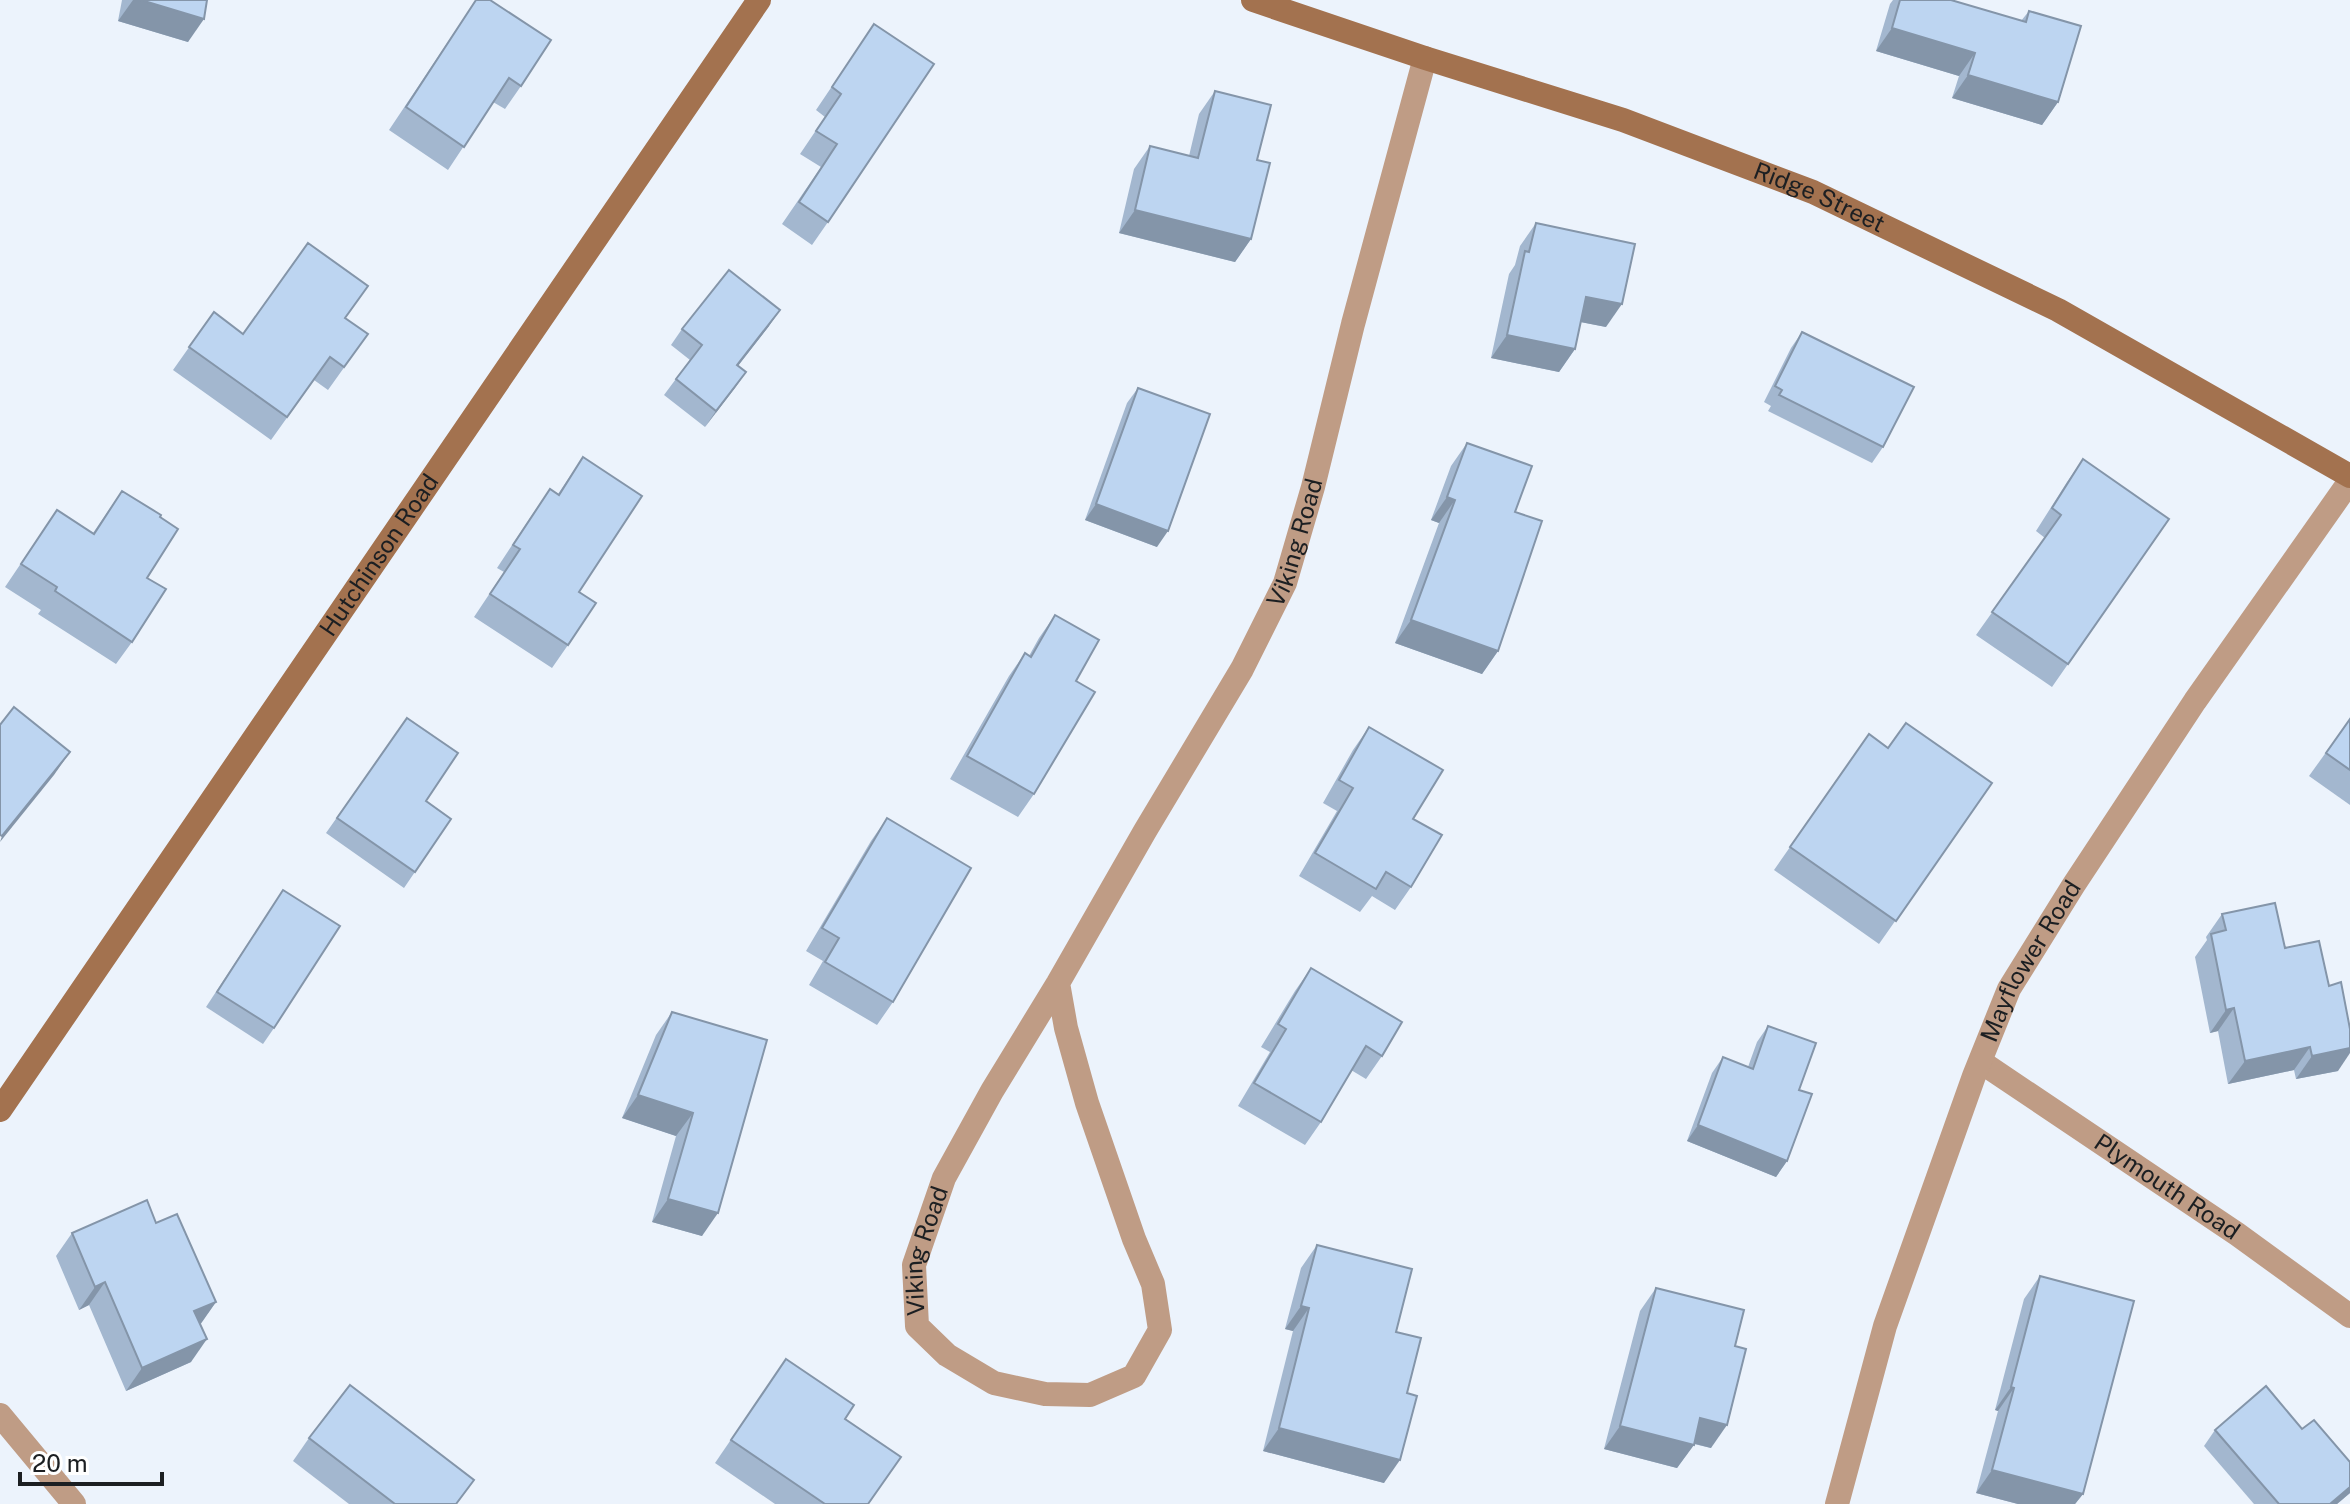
<svg xmlns="http://www.w3.org/2000/svg" width="2350" height="1504" font-family="'Public Sans',sans-serif">
<rect width="100%" height="100%" fill="#ecf3fc"/>
<g fill="none" stroke-linecap="round" stroke-linejoin="round">
<g stroke="#bf9c85" stroke-width="24">
<path id="s1" d="M1058,983L1066,1028L1087,1103L1134,1239L1153,1284L1160,1330L1134,1376L1090,1395L1045,1394L994,1383L947,1355L917,1326L914,1265L944,1178L992,1091L1058,983L1145,831L1242,669L1285,583L1313,487L1353,324L1425,58"/>
<path id="s2" d="M1981,1062L2237,1234L2350,1316"/>
<path d="M0,1415L74,1504"/>
<path id="s3" d="M1837,1504L1885,1326L1974,1076L2009,989L2073,886L2195,701L2350,481"/>
</g>
<g stroke="#a3724f" stroke-width="24">
<path id="s4" d="M1253,0L1425,58L1623,120L1813,192L2058,310L2350,476"/>
<path id="s5" d="M0,1110L759,0"/>
</g>
</g>
<g fill="#a3b7cf">
<path d="M122,0H207L188,42L118,21Z"/>
<path d="M476,0L521,86L505,109L493,102L448,170L389,130Z"/>
<path d="M1893,0H1951L2021,21L2029,11L2058,102L2042,125L1952,98L1959,76L1876,51L1890,4Z"/>
<path d="M874,24L828,222L812,245L782,224L821,167L800,154L825,117L816,110Z"/>
<path d="M1215,91L1257,160L1251,239L1235,262L1119,233L1134,169L1150,146L1189,156L1199,114Z"/>
<path d="M1536,223L1606,327L1581,322L1575,349L1559,372L1491,358L1509,274L1515,265L1520,246Z"/>
<path d="M214,312L243,334L345,318L368,334L328,390L314,380L271,440L173,370Z"/>
<path d="M769,326L738,366L746,372L705,427L664,395L690,360L671,345L682,329Z"/>
<path d="M1802,332L1883,447L1872,463L1768,411L1771,406L1764,402L1791,348Z"/>
<path d="M1138,388L1157,547L1085,520L1127,403Z"/>
<path d="M1467,443L1515,512L1498,651L1482,674L1395,643L1439,523L1431,520L1451,466Z"/>
<path d="M583,457L579,592L568,645L552,668L474,617L504,572L497,568L534,512L550,489L558,494Z"/>
<path d="M2083,459L2169,519L2052,687L1976,635L2045,538L2036,531L2067,482Z"/>
<path d="M122,491L160,517L132,642L116,664L38,614L41,610L5,587L57,510L93,533Z"/>
<path d="M1055,615L1076,681L1034,794L1018,817L950,779L1009,676L1025,653L1029,656L1039,638Z"/>
<path d="M407,718L426,801L451,819L404,888L326,833Z"/>
<path d="M2350,719V805L2309,776Z"/>
<path d="M1369,727L1413,819L1411,887L1395,910L1372,896L1360,912L1299,876L1337,811L1323,803L1353,750Z"/>
<path d="M1869,734L1888,748L1992,783L1879,944L1774,870Z"/>
<path d="M887,818L893,1002L877,1025L809,985L823,961L806,951L871,841Z"/>
<path d="M283,890L274,1028L263,1044L206,1007Z"/>
<path d="M2222,914L2285,948L2338,1071L2296,1079L2294,1070L2228,1084L2218,1031L2210,1033L2195,957L2207,940L2206,937Z"/>
<path d="M1311,968L1382,1056L1366,1079L1351,1070L1321,1122L1305,1145L1238,1106L1270,1052L1261,1047L1295,991Z"/>
<path d="M672,1012L767,1040L702,1236L652,1222L676,1136L622,1118L656,1035Z"/>
<path d="M1768,1026L1799,1090L1787,1161L1776,1177L1687,1141L1712,1073L1723,1057L1748,1067L1757,1042Z"/>
<path d="M156,1223L216,1302L200,1324L191,1362L126,1391L89,1305L79,1310L56,1256L72,1233Z"/>
<path d="M1317,1245L1396,1332L1407,1393L1384,1483L1263,1451L1293,1331L1285,1329L1301,1268Z"/>
<path d="M2040,1276L2083,1494L2075,1504H2018L1976,1493L1998,1411L1995,1410L2024,1299Z"/>
<path d="M1656,1288L1735,1346L1711,1448L1694,1444L1677,1468L1604,1449L1640,1311Z"/>
<path d="M786,1359L845,1419L868,1504H775L715,1463Z"/>
<path d="M2302,1429L2350,1462V1493L2337,1504H2254L2204,1446L2215,1430Z"/>
<path d="M309,1438L457,1504H349L293,1461Z"/>
</g>
<g fill="#8495a9">
<path d="M133,0H141L204,19L188,42L118,21Z"/>
<path d="M1892,28L1975,53L1959,76L1876,51Z"/>
<path d="M1968,75L2058,102L2042,125L1952,98Z"/>
<path d="M1135,210L1251,239L1235,262L1119,233Z"/>
<path d="M1586,297L1622,304L1606,327L1570,320Z"/>
<path d="M780,310L769,326L726,381L737,365Z"/>
<path d="M1507,335L1575,349L1559,372L1491,358Z"/>
<path d="M746,372L735,388L705,427L716,411Z"/>
<path d="M1447,497L1455,500L1439,523L1431,520Z"/>
<path d="M1096,504L1168,531L1157,547L1085,520Z"/>
<path d="M1411,620L1498,651L1482,674L1395,643Z"/>
<path d="M70,752L54,775L0,842L2,836Z"/>
<path d="M2234,1008L2218,1031L2210,1033L2226,1010Z"/>
<path d="M2310,1047L2294,1070L2228,1084L2245,1061Z"/>
<path d="M2350,1048V1053L2338,1071L2296,1079L2312,1056Z"/>
<path d="M638,1095L693,1113L676,1136L622,1118Z"/>
<path d="M1698,1125L1787,1161L1776,1177L1687,1141Z"/>
<path d="M668,1199L718,1213L702,1236L652,1222Z"/>
<path d="M105,1282L89,1305L79,1310L95,1287Z"/>
<path d="M216,1302L200,1325L194,1311Z"/>
<path d="M1301,1306L1309,1308L1293,1331L1285,1329Z"/>
<path d="M207,1339L191,1362L126,1391L142,1368Z"/>
<path d="M2011,1387L2014,1388L1998,1411L1995,1410Z"/>
<path d="M1700,1418L1727,1425L1711,1448L1684,1441Z"/>
<path d="M1620,1426L1694,1445L1677,1468L1604,1449Z"/>
<path d="M1279,1428L1400,1460L1384,1483L1263,1451Z"/>
<path d="M1992,1470L2083,1494L2075,1504H2018L1976,1493Z"/>
<path d="M2350,1487V1493L2337,1504H2330Z"/>
</g>
<g fill="#bdd5f1" stroke="#8495a9" stroke-width="2">
<path d="M141,0H207L204,19Z"/>
<path d="M476,0H490L551,40L521,86L509,78L464,147L406,107Z"/>
<path d="M1900,0H1951L2026,22L2029,11L2081,26L2058,102L1968,75L1975,53L1892,28Z"/>
<path d="M874,24L934,64L828,222L799,202L837,144L816,131L841,94L832,87Z"/>
<path d="M1215,91L1271,105L1257,160L1270,163L1251,239L1135,210L1150,146L1198,158Z"/>
<path d="M1536,223L1635,244L1622,304L1586,297L1575,349L1507,335L1525,251L1529,252Z"/>
<path d="M308,243L368,286L345,318L368,334L344,367L330,357L287,417L189,347L214,312L243,334Z"/>
<path d="M729,270L780,310L737,365L746,372L716,411L676,379L702,345L682,329Z"/>
<path d="M1802,332L1914,387L1883,447L1779,395L1782,390L1775,386Z"/>
<path d="M1138,388L1210,414L1168,531L1096,504Z"/>
<path d="M1467,443L1532,466L1515,512L1542,521L1498,651L1411,620L1455,500L1447,497Z"/>
<path d="M583,457L642,496L579,592L596,603L568,645L490,594L520,549L513,545L550,489L559,495Z"/>
<path d="M2083,459L2169,519L2068,664L1992,612L2061,515L2052,508Z"/>
<path d="M122,491L161,515L160,517L178,529L147,578L166,589L132,642L55,591L57,587L21,564L57,510L94,534Z"/>
<path d="M1055,615L1099,640L1076,681L1095,692L1034,794L967,756L1025,653L1031,657Z"/>
<path d="M14,707L70,752L2,836L0,835V725Z"/>
<path d="M407,718L458,753L426,801L451,819L415,872L337,818Z"/>
<path d="M2350,719V770L2326,753Z"/>
<path d="M1906,723L1992,783L1896,921L1790,847L1869,734L1888,748Z"/>
<path d="M1369,727L1443,770L1413,819L1442,835L1411,887L1386,872L1376,889L1315,853L1353,788L1339,780Z"/>
<path d="M887,818L971,868L893,1002L825,962L839,938L822,928Z"/>
<path d="M283,890L340,926L274,1028L217,992Z"/>
<path d="M2275,903L2285,948L2319,941L2329,986L2341,982L2350,1029V1048L2312,1056L2310,1047L2245,1061L2234,1008L2226,1010L2211,934L2226,930L2222,914Z"/>
<path d="M1311,968L1402,1022L1382,1056L1366,1046L1321,1122L1254,1083L1286,1029L1278,1024Z"/>
<path d="M672,1012L767,1040L718,1213L668,1199L693,1113L638,1095Z"/>
<path d="M1768,1026L1816,1043L1799,1090L1812,1094L1787,1161L1698,1125L1723,1057L1753,1069Z"/>
<path d="M147,1200L156,1223L177,1214L216,1302L194,1311L207,1339L142,1368L105,1282L95,1287L72,1233Z"/>
<path d="M1317,1245L1412,1269L1396,1332L1421,1338L1407,1393L1417,1396L1400,1460L1279,1428L1309,1308L1301,1306Z"/>
<path d="M2040,1276L2134,1301L2083,1494L1992,1470L2014,1388L2011,1387Z"/>
<path d="M1656,1288L1744,1310L1735,1346L1746,1349L1727,1425L1700,1418L1694,1445L1620,1426Z"/>
<path d="M786,1359L854,1405L845,1419L901,1457L868,1504H825L731,1440Z"/>
<path d="M350,1385L474,1480L456,1504H395L309,1438Z"/>
<path d="M2266,1386L2302,1429L2314,1420L2350,1462V1487L2330,1504H2279L2215,1430Z"/>
</g>
<g text-anchor="middle" stroke-width="6" stroke-linejoin="round" paint-order="stroke">
<g font-size="24" fill="#1c1f22" stroke="#fff">
<text dy="8" stroke="none"><textPath href="#s4" startOffset="600">Ridge Street</textPath></text>
<text dy="8" stroke="none"><textPath href="#s1" startOffset="1538">Viking Road</textPath></text>
<text dy="8" stroke="none"><textPath href="#s5" startOffset="672">Hutchinson Road</textPath></text>
<text dy="8" stroke="none"><textPath href="#s3" startOffset="578">Mayflower Road</textPath></text>
<text dy="8" stroke="none"><textPath href="#s2" startOffset="224">Plymouth Road</textPath></text>
<text dy="8" stroke="none"><textPath href="#s1" startOffset="734">Viking Road</textPath></text>
</g>
</g>
<path d="M20 1472v12h142v-12" fill="none" stroke="#1c1f22" stroke-width="4"/>
<text x="32" y="1472" font-size="24" fill="#1c1f22" stroke="#ffffff" stroke-width="6" paint-order="stroke">20 m</text>
</svg>
